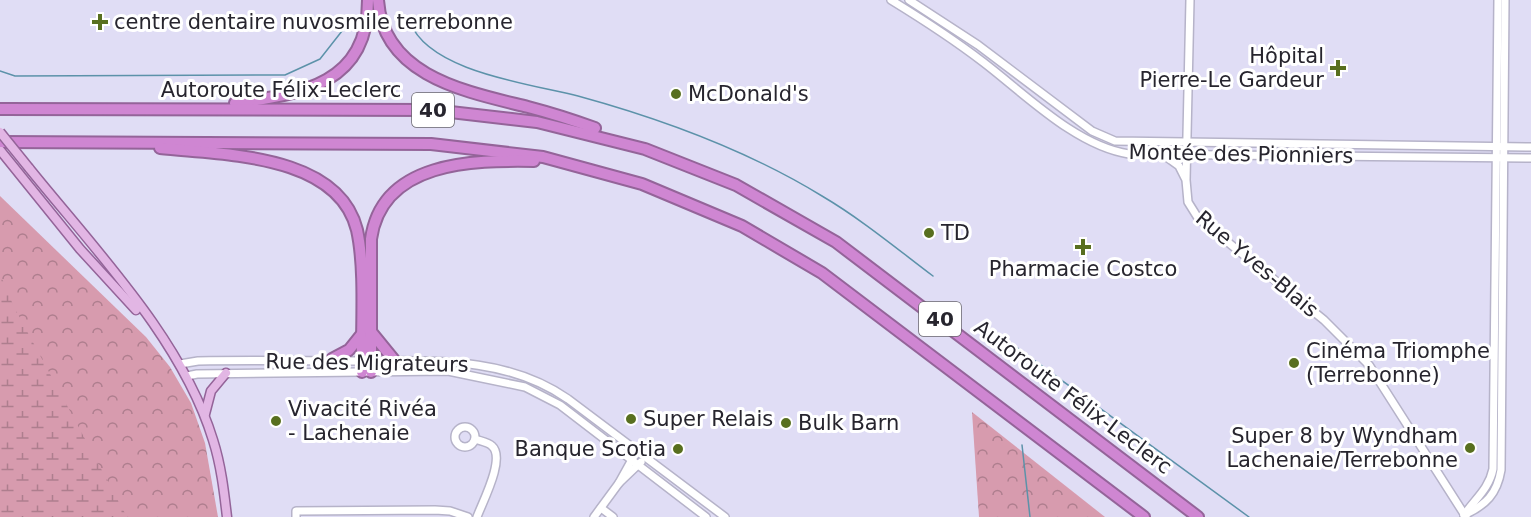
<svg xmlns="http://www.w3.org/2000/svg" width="1531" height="517" font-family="'DejaVu Sans',sans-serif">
<defs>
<pattern id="forest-crowns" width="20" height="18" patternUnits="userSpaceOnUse" patternTransform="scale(1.5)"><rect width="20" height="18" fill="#d79bae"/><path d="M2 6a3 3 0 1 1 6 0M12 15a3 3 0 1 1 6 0" fill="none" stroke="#ae7e8e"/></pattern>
<pattern id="wetland-marsh" width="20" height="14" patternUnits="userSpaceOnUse" patternTransform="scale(1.5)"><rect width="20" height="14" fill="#d79bae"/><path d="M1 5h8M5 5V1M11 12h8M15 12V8" fill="none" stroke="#ae7e8e"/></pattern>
</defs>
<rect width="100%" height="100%" fill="#e0ddf5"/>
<g fill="url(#forest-crowns)">
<path d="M0,196L146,337L170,367L191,403L205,443L218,517H0Z"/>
<path d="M972,412L1105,517H979Z"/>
</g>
<path fill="url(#wetland-marsh)" d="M0,274L14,307L127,517H0Z"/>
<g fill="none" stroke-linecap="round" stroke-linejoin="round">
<g stroke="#5c92a9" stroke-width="1.5">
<path d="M410,22C429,72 531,84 578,96C662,119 747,150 822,196C861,219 896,248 933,276"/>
<path d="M0,71L15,76L285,75L320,59L342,31"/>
<path d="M997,342L1001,336L1249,517"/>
<path d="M1022,445L1030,517"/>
</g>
<g stroke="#b6b3c9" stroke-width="10">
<g id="minor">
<path d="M891,0C922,19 953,39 983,62C1025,94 1076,146 1129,154L1531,158"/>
<path d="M909,0L978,45L1092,131L1115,141L1531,147"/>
<path d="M1190,0L1186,180L1188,202L1198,218L1324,320L1369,365L1466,517"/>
<path d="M1165,156L1179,166L1185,178"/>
<path d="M180,364L198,361C252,360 307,361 362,361C433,361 506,356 568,399L725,517"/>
<path d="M187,376L197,374L448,371L525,387L560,405L706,517"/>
<circle cx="465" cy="437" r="10"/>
<path d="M475,439C480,441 488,442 492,446C506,458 482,503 477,517"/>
<path d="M619,483L641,462"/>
<path d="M601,508L613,517"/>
<path d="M1464,515C1486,505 1497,494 1501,470L1505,0"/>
<path d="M1464,515C1475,499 1489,489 1493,469L1498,0"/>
<path d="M296,517V511L435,510L450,511L468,517"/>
<path d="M594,517L619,483L634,456"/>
</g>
</g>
<g stroke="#946499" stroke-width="11">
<g id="major">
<path d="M0,150L80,249L136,310"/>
<path d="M29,168C95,250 182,339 213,440C221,465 224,491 227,517"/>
<path d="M205,414L211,391L226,373"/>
</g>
</g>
<g stroke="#946499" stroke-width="14">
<g id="highway">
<path d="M378,0C383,77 468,92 528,107C551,113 573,120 595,128"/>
<path d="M235,103C303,94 368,84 368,0"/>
<path d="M0,109L433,110L537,122L645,149L736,185L836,242L1198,517"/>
<path d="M0,142L431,144L543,157L642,184L742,226L822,273L1144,517"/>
<path d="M160,148C222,155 338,153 357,230C366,271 361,329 362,372"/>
<path d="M372,333L394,360"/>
<path d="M332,359L349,350L361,335"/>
<path d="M371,372V239C382,161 473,160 534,161"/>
</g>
</g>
<use href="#minor" stroke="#fff" stroke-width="7"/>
<use href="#major" stroke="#e2b6e4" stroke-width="8"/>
<use href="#highway" stroke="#cf86d2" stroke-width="10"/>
<g stroke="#946499" stroke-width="11" stroke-linecap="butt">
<path id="major-bridge" d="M0,132L29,168"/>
</g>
<use href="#major-bridge" stroke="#e2b6e4" stroke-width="8"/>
</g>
<g fill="#586f1f" stroke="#fff" stroke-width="2">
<path d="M97 13h6v6h6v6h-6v6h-6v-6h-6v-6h6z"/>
<path d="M1335 59h6v6h6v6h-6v6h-6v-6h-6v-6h6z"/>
<circle cx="676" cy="94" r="6"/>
<circle cx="929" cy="233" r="6"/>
<path d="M1080 238h6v6h6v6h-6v6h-6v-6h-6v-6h6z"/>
<circle cx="1294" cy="363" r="6"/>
<circle cx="631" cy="419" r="6"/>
<circle cx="276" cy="421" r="6"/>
<circle cx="786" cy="423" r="6"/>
<circle cx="1470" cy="448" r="6"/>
<circle cx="678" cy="449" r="6"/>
</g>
<g text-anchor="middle" stroke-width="6" stroke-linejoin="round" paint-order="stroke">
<g fill="#fff" stroke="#68666d" stroke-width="1.5">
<rect x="412" y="93" width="42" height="34" rx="4.5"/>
<rect x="919" y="302" width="42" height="34" rx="4.5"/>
</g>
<g font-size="20" font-weight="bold" fill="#27252e">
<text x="433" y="117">40</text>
<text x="940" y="326">40</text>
</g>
<g font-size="21" fill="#27252e" stroke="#fff" text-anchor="start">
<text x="114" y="29">centre dentaire nuvosmile terrebonne</text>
<text x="1324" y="63" text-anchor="end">Hôpital<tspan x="1324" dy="24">Pierre-Le Gardeur</tspan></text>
<text x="688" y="101">McDonald's</text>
<text x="941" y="240">TD</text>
<text x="1083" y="276" text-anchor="middle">Pharmacie Costco</text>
<text x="1306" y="358">Cinéma Triomphe<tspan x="1306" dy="24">(Terrebonne)</tspan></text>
<text x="288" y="416">Vivacité Rivéa<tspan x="288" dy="24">- Lachenaie</tspan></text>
<text x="643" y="426">Super Relais</text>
<text x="798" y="430">Bulk Barn</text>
<text x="1458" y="443" text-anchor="end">Super 8 by Wyndham<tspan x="1458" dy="24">Lachenaie/Terrebonne</tspan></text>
<text x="666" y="456" text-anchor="end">Banque Scotia</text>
</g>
<g font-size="21" fill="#27252e" stroke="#fff">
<text x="281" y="97">Autoroute Félix-Leclerc</text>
<text transform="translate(1241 154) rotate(1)" y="7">Montée des Pionniers</text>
<text transform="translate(1257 264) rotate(40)" y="7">Rue Yves-Blais</text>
<text transform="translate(367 363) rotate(1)" y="7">Rue des Migrateurs</text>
<text transform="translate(1073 397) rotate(37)" y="7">Autoroute Félix-Leclerc</text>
</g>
</g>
</svg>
